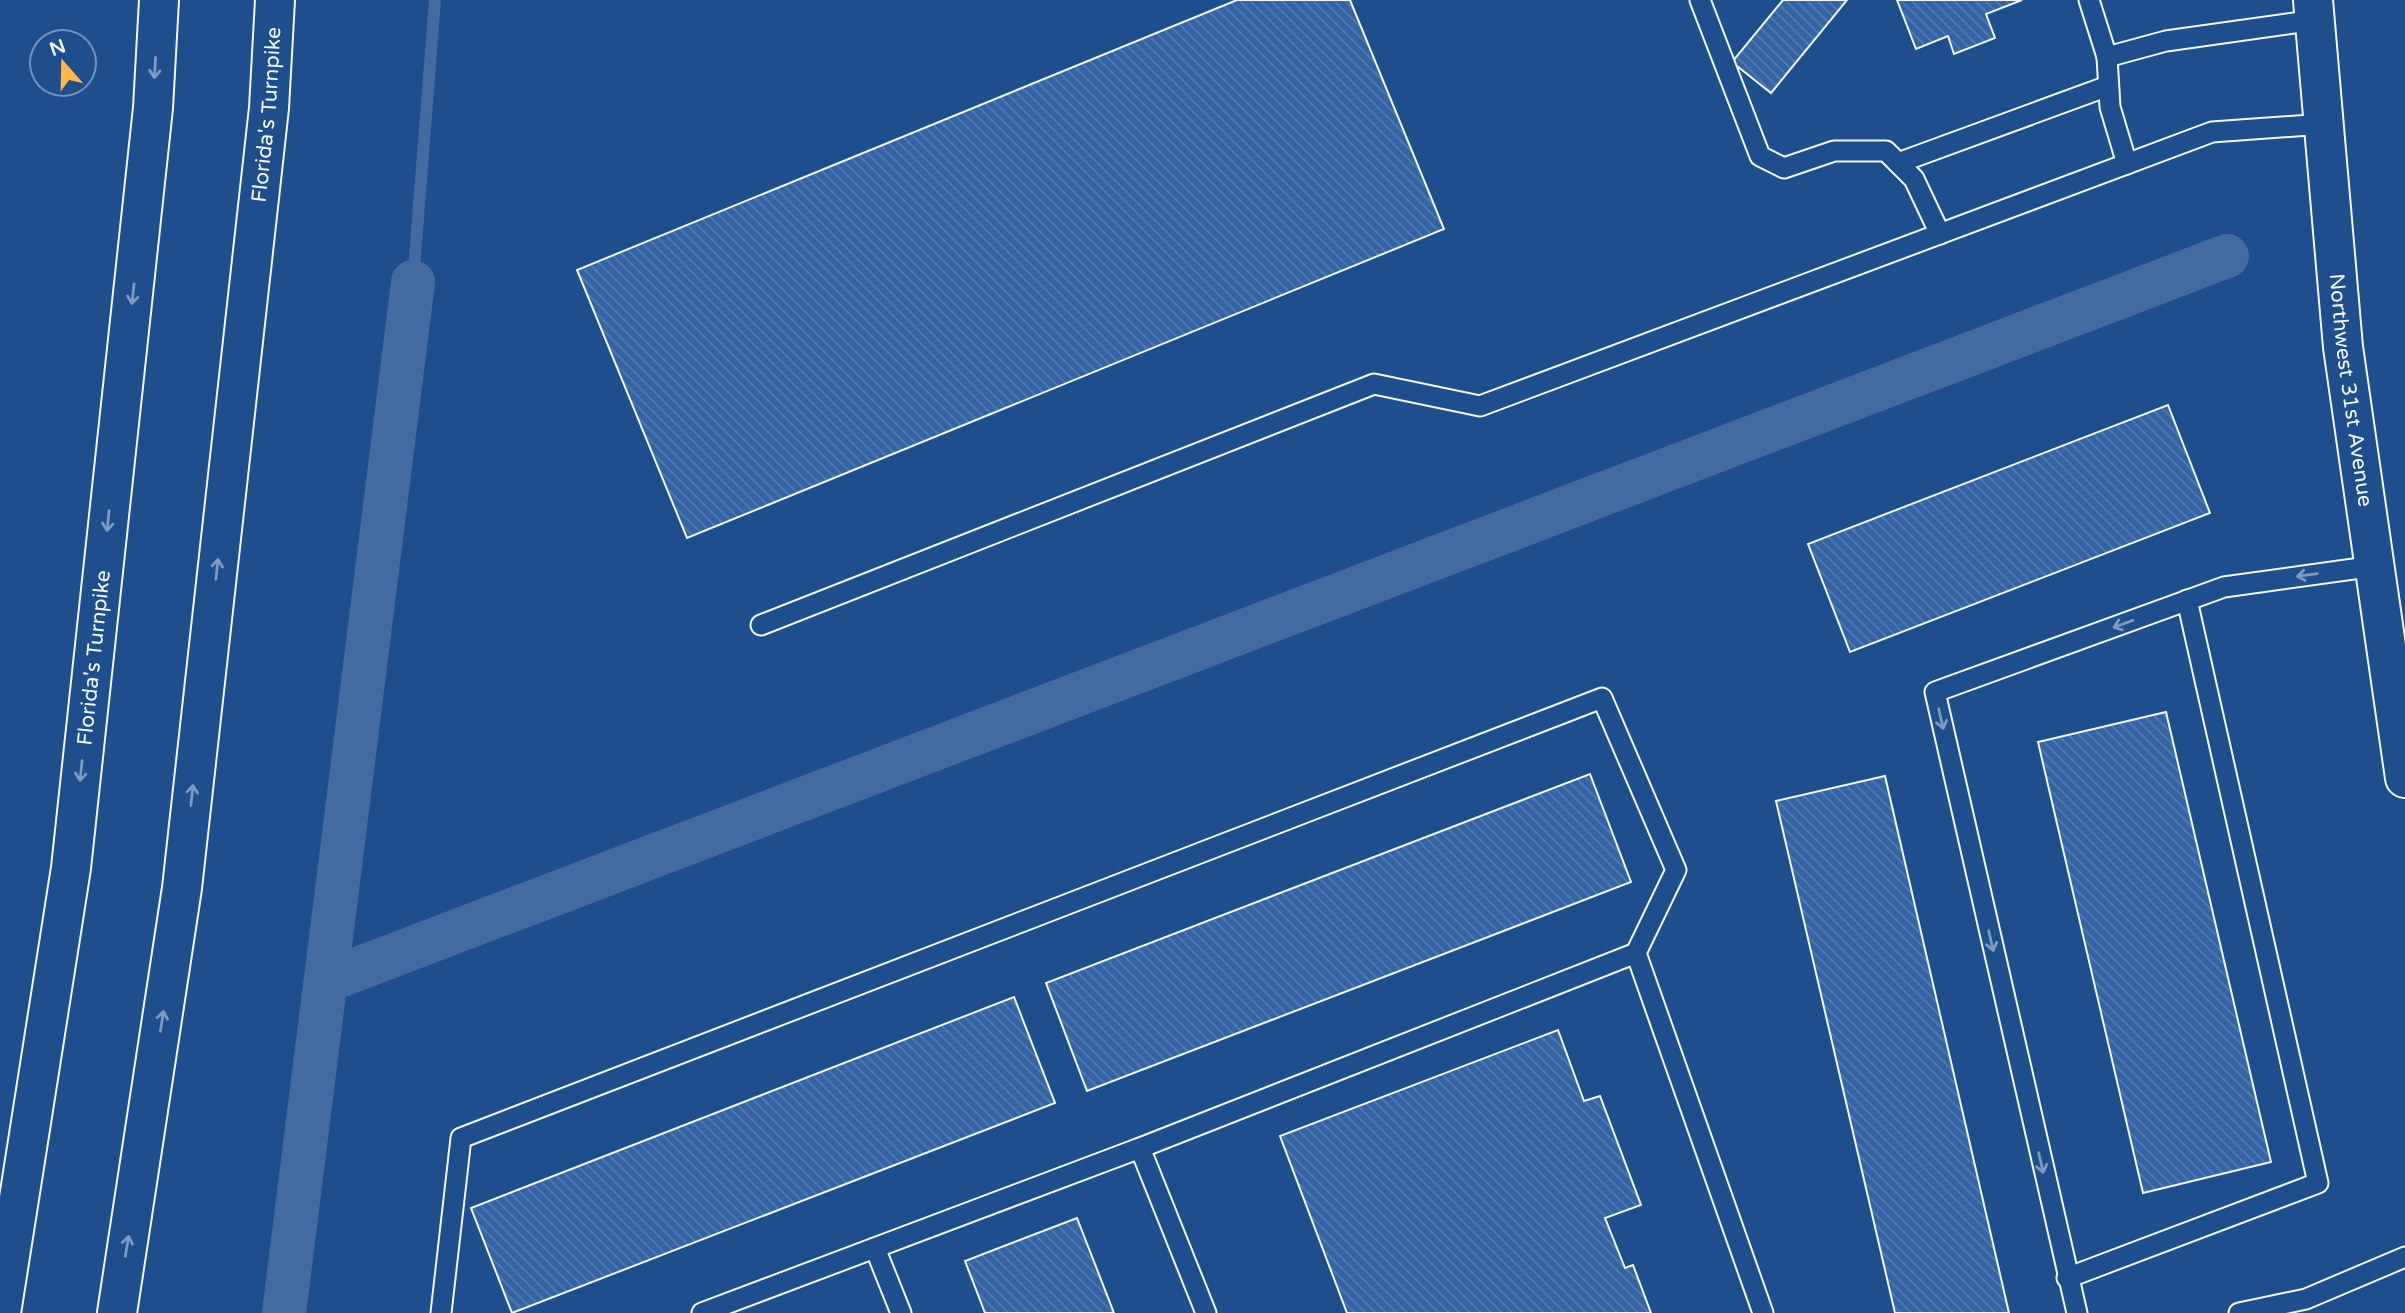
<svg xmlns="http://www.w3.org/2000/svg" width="2405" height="1313" font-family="'Varela Round',sans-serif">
<defs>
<pattern id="building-back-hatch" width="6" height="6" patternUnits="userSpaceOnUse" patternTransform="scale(1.75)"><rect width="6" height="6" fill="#3563a3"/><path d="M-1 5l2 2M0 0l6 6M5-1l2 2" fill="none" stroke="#537ab1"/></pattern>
</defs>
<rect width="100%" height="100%" fill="#1f4e8c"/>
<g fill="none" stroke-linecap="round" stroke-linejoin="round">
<path stroke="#446ba0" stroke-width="12" d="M413,282L435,0"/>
<g stroke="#446ba0" stroke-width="44">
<path d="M326,981L2227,256"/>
<path d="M284,1313L413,282"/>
</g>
</g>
<g fill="url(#building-back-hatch)" stroke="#f2f6ff" stroke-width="2">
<path d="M1237,0H1350L1444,229L687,538L577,270Z"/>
<path d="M1783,0H1847L1771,93L1732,62Z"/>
<path d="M1897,0H2022L1986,14L1995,38L1954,54L1948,36L1916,49Z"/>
<path d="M2168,405L2210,513L1850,652L1808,544Z"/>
<path d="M2166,712L2271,1162L2143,1193L2038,742Z"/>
<path d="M1590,774L1631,882L1087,1091L1046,983Z"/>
<path d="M1885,776L2009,1313H1895L1776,801Z"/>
<path d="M1014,997L1055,1103L512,1313L471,1208Z"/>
<path d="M1558,1030L1584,1101L1600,1096L1641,1205L1605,1218L1625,1268L1633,1265L1651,1313H1347L1280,1136Z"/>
<path d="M1077,1218L1114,1313H985L965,1261Z"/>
</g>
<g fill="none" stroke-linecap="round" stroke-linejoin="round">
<g stroke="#f2f6ff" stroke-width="23">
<g id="service">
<path d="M1700,0L1760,156L1784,168L1834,151H1886L1914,179L1940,234"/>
<path d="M2089,0L2107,57"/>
<path d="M1898,163L2108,86"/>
<path d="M2127,164L2110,107L2107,57L2166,41L2315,20"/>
<path d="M761,625L1374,384L1480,406L2212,132L2324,124"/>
<path d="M1140,1148L1636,953"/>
<path d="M875,1248L901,1313"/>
<path d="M2067,1278L2318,1183L2187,600"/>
<path d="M441,1313L461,1138L1602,698L1676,870L1636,953L1763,1313"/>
<path d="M702,1313L1140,1148L1206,1313"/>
<path d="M2077,1313L1935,692L2224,587L2375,566"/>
<path d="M2239,1313L2306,1299L2405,1257"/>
</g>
</g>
<g stroke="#f2f6ff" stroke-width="42">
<g id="primary">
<path id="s1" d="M2313,0L2343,347L2405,778"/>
</g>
</g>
<g stroke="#f2f6ff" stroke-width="42">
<g id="motorway">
<path id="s2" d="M1,1313L71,868L153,108L159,0"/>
<path id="s3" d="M117,1313L182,888L269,108L275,0"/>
</g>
</g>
<use href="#service" stroke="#1f4e8c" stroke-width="19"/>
<use href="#primary" stroke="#1f4e8c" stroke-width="38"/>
<use href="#motorway" stroke="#1f4e8c" stroke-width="38"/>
</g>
<defs><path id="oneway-shaft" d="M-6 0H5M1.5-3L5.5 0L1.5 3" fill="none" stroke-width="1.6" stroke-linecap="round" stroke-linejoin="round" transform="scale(1.75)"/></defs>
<g stroke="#7e9ac0">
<use href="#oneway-shaft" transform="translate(155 68) rotate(93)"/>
<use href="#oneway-shaft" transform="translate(133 294) rotate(96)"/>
<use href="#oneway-shaft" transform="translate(108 521) rotate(96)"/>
<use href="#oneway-shaft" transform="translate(217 569) rotate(-84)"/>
<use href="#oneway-shaft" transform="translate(2307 575) rotate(172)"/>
<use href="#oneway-shaft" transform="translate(2123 624) rotate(160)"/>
<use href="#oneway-shaft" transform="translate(1941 719) rotate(77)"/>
<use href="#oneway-shaft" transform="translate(81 771) rotate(96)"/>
<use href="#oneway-shaft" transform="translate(192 795) rotate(-84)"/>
<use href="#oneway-shaft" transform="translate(1991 941) rotate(77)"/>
<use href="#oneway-shaft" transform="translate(162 1021) rotate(-81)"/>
<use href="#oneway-shaft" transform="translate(2041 1163) rotate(77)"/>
<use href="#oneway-shaft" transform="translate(127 1246) rotate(-81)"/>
</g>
<g text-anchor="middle" stroke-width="5" stroke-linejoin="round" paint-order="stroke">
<g font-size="21" fill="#f2f6ff" stroke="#1f4e8c">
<text dy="7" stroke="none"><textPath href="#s3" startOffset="1208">Florida's Turnpike</textPath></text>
<text dy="7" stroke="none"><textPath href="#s1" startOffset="392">Northwest 31st Avenue</textPath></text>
<text dy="7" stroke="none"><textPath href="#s2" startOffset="662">Florida's Turnpike</textPath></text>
</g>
</g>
<g transform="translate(63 63) rotate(340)"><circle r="33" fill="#1f4e8c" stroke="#7391ba" stroke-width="2"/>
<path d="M0-5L12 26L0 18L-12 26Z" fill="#ffb74d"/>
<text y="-10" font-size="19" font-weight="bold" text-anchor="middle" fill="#f2f6ff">N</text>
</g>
</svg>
